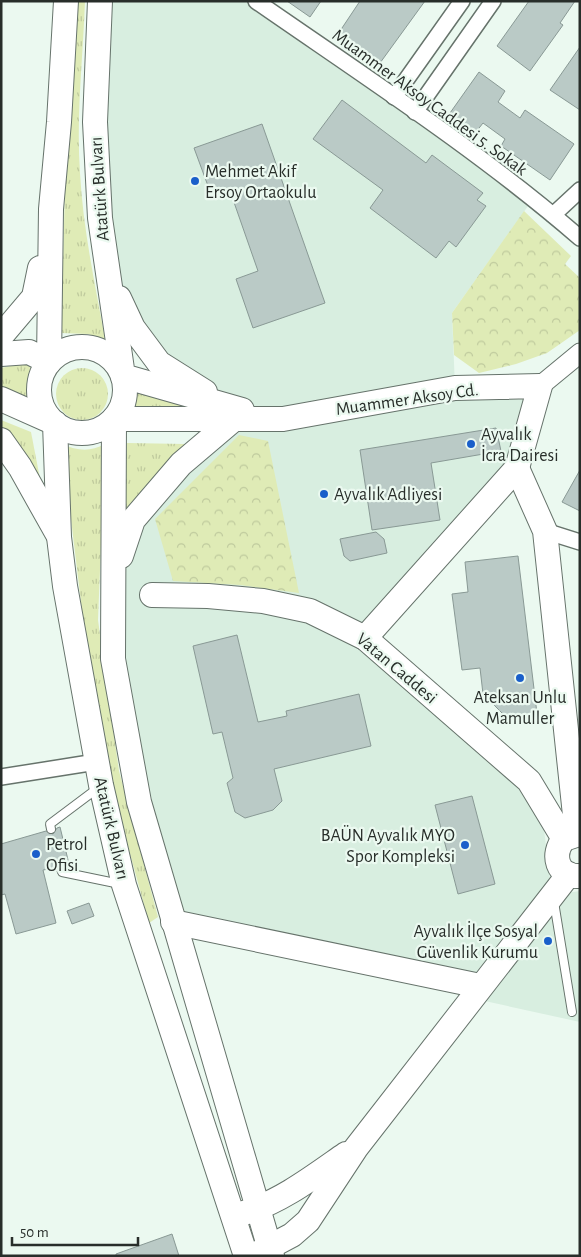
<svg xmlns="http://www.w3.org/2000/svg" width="581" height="1257" font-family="'Alegreya Sans',sans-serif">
<defs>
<pattern id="grass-tufts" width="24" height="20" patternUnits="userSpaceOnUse" patternTransform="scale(1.25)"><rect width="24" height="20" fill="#dfebb6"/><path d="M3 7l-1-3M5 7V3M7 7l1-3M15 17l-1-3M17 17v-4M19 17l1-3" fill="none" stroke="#bfca9d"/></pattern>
<pattern id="park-crowns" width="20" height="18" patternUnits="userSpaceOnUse" patternTransform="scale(1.25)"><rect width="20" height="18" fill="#dfebb6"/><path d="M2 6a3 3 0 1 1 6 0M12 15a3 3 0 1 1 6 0" fill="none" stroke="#bfca9d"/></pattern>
</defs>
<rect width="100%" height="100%" fill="#ebf9f0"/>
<path fill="#d8eee0" d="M100,1H256L533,199L452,313L455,388L540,386L517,468L365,638L529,781L542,813L552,895L580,891V1022L471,998L480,986L173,922L113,598L133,520L233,408L159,363L106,271Z"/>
<g fill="url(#grass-tufts)">
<path d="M75,1H85C83,58 76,116 80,173C83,229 95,284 105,339L88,334L61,333L66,153Z"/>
<path d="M31,362L28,400L1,391V368Z"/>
<circle cx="82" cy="394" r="26"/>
<path d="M138,384L207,409L135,411Z"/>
<path d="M1,420L31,432L42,489L1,428Z"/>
<path d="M127,443L186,444L123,512Z"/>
<path d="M62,444C78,451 90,452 105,444L98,620L119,771L158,917L149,923L109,777L83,619Z"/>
</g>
<g fill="url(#park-crowns)">
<path d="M524,211L571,256L565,264L580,278V330L547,353L516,364L479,373L454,355L452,313Z"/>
<path d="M239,435L268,441L299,593L240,585L173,581L155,519Z"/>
</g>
<g fill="#bacac6" stroke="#899995">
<path d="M287,1H321L310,17Z"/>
<path d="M360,1H425L380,63L338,34Z"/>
<path d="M529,1H575L560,23L563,25L530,71L497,46Z"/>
<path d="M580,47V110L550,90Z"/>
<path d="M479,72L505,91L498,102L520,118L525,110L574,144L550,180L501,146L505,139L483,123L476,132L450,113Z"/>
<path d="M342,100L426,163L432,155L483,193L477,200L486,206L456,247L449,241L436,258L370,208L383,190L313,139Z"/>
<path d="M262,124L325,303L253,328L236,279L258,271L229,188L211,194L194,148Z"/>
<path d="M496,428L501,451L431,463L440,520L372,530L360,450Z"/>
<path d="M580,470V511L562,502Z"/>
<path d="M376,532L384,539L387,553L350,561L344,556L340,539Z"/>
<path d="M518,556L538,722L514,725L483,694L480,668L462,670L452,594L468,592L465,562Z"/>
<path d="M237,635L258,722L287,716L286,711L359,694L371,746L274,769L282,801L273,810L245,818L235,812L227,783L233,778L222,732L213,734L193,646Z"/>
<path d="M472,796L495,884L458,894L435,805Z"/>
<path d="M60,827L69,864L66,865L59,861L55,868L43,870L56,923L16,934L5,894L1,895V844L46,831L53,834L57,828Z"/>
<path d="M89,903L94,916L72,924L67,911Z"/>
<path d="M172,1234L179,1256H116V1254Z"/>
</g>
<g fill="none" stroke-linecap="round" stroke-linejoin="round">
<g stroke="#66736b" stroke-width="10">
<g id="service">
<path d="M51,829L50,824L98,788"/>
<path d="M60,866L62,872L120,884"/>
<path d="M554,902L572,1012"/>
</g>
</g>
<g stroke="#66736b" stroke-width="18">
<g id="minor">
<path d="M256,1C364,76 481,152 580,238"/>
<path d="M394,97L462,1"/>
<path d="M415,112L493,1"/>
<path d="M553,215L580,190"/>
<path d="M545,531L580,542"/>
<path d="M1,777L96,762"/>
</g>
</g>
<g stroke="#66736b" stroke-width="21">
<path id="tertiary" d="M540,386L580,353"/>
</g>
<g stroke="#66736b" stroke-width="26">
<g id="primary">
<path d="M100,1L95,122L100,218L123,376L242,410"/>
<path d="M119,298L133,328L159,363L205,392"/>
<path d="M1,336L34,297L40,268"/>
<circle cx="82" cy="390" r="43"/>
<path d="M1,354L29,352L49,362L51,209L59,122L66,1"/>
<path d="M1,399L55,423L59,537L65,586L101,785L124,885L246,1256"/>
<path d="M1,440L20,467L57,533"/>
<path d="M517,468L545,531L577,834"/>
<path d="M121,556L133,520L181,464L234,419"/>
<path d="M152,595L208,596L263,601L310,611L365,638L529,781L564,839"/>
<path d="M579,834L564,839C551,854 557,878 580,876"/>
<path d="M173,922L480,986"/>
<path d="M244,1213C282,1201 313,1177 346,1154"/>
<path d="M256,1254L292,1235L308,1221L356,1148L569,874"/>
<path d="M272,1256L139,802L113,659L114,419H283L455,388L540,386L517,468L365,638"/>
</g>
</g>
<use href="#service" stroke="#fff" stroke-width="8"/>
<use href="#minor" stroke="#fff" stroke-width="15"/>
<use href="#tertiary" stroke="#fff" stroke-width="19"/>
<use href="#primary" stroke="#fff" stroke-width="24"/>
</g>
<g fill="#1a5fca" stroke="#ebf9f0" stroke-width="2">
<circle cx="195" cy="181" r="5"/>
<circle cx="471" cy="444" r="5"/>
<circle cx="324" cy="494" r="5"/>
<circle cx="520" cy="678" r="5"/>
<circle cx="465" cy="845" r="5"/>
<circle cx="36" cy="854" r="5"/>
<circle cx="548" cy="941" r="5"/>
</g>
<g text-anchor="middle" stroke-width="4.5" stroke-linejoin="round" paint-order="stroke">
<g font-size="18" fill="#282e2a" stroke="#ebf9f0">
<text transform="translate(430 102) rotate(36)" y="6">Muammer Aksoy Caddesi 5. Sokak</text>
<text transform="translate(99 189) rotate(-94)" y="6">Atatürk Bulvarı</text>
<text transform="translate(407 399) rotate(-8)" y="6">Muammer Aksoy Cd.</text>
<text transform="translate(397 668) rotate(40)" y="6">Vatan Caddesi</text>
<text transform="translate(112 828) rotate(77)" y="6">Atatürk Bulvarı</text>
</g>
<g font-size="18" fill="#282e2a" stroke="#ebf9f0" text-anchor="start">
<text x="205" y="177">Mehmet Akif<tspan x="205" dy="21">Ersoy Ortaokulu</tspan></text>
<text x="481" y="440">Ayvalık<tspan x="481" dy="21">İcra Dairesi</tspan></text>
<text x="334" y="500">Ayvalık Adliyesi</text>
<text x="520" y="703" text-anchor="middle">Ateksan Unlu<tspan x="520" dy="21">Mamuller</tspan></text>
<text x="455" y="841" text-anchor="end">BAÜN Ayvalık MYO<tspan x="455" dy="21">Spor Kompleksi</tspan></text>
<text x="46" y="850">Petrol<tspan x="46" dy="21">Ofisi</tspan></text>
<text x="538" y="937" text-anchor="end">Ayvalık İlçe Sosyal<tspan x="538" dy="21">Güvenlik Kurumu</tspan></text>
</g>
</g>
<rect width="581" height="1257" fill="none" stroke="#282e2a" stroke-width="5"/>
<path d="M12 1237v8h126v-8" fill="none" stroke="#282e2a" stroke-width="2.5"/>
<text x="20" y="1237" font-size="15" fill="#282e2a" stroke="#ebf9f0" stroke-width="4" paint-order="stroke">50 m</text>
</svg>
